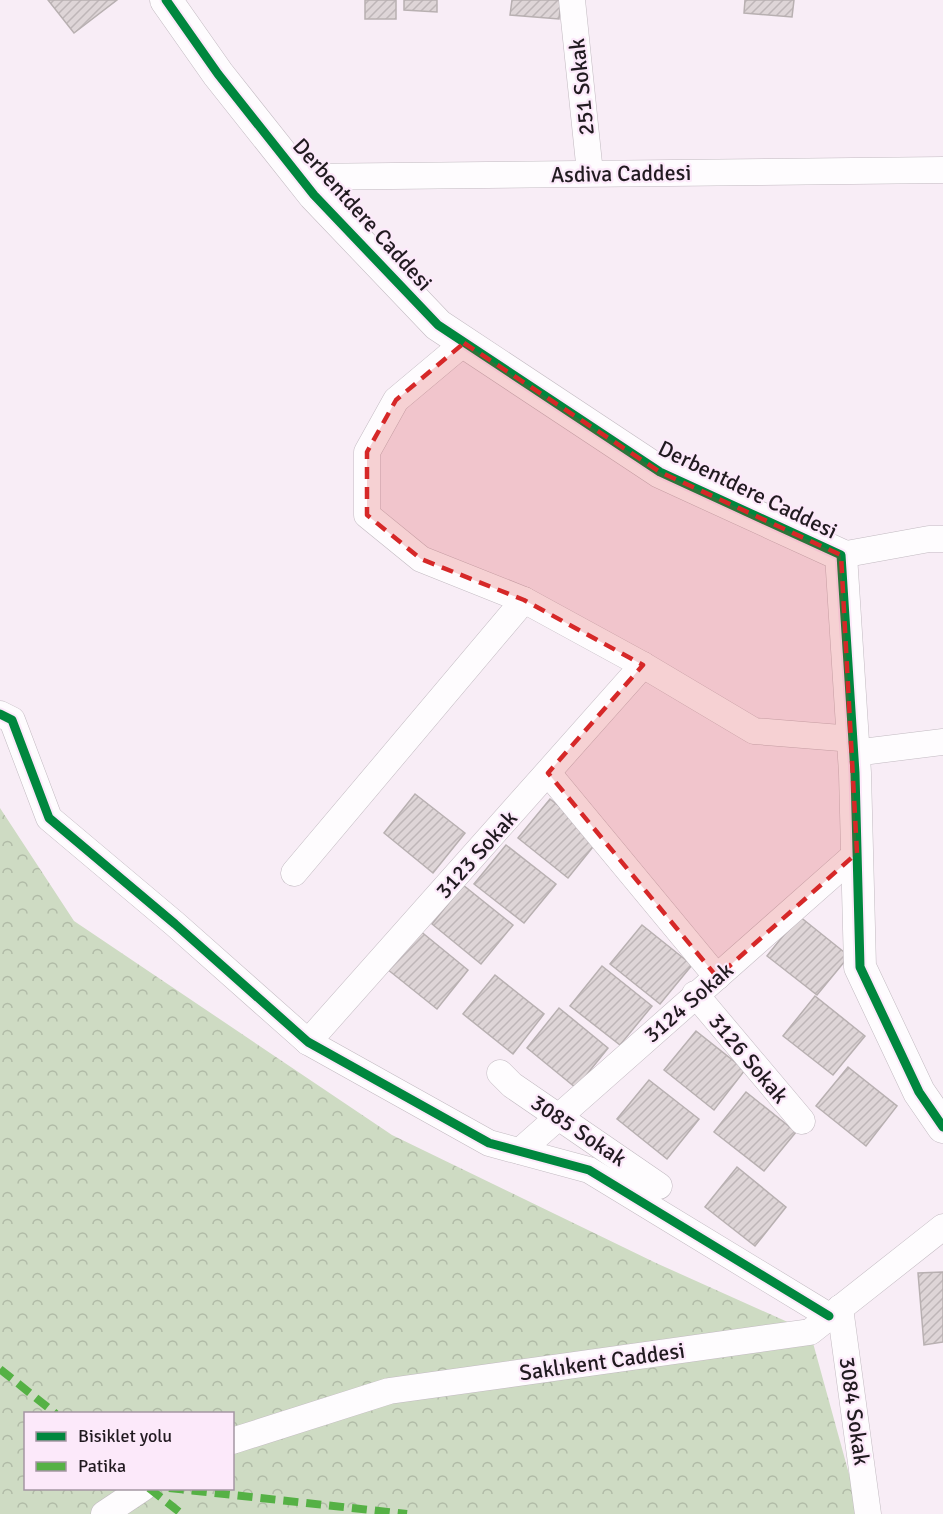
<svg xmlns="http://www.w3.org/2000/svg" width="943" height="1514" font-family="Signika,sans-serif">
<defs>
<pattern id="forest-crowns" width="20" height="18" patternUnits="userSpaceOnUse" patternTransform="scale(1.5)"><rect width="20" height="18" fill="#cedbc3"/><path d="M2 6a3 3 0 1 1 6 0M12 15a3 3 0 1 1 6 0" fill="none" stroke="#b1bba7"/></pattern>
<pattern id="building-hatch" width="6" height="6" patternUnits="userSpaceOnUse" patternTransform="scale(1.5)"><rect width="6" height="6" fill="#ded5d7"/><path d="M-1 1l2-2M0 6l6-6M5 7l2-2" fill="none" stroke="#beb6b8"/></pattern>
</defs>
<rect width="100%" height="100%" fill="#f8edf6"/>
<path fill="url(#forest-crowns)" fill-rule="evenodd" d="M0,808L74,921L392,1135L656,1263L810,1332L860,1514H0ZM26,1414H232V1488H26Z"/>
<g fill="url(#building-hatch)" stroke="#b8b0b1" stroke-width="1.5">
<path d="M48,0H117L74,33Z"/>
<rect x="365" y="0" width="31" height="19"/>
<path d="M404,0H437V12L404,10Z"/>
<path d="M512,0H561L559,19L510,15Z"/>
<path d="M745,0H794L792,17L744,13Z"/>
<path d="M415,794L465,833L433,873L384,833Z"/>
<path d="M550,799L600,838L568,878L518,838Z"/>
<path d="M506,845L556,884L524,923L474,884Z"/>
<path d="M463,885L513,925L481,964L432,924Z"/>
<path d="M799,916L849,956L817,995L767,956Z"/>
<path d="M642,925L692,965L660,1004L610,964Z"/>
<path d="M419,930L468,970L437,1009L387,969Z"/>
<path d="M602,966L652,1006L620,1045L570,1006Z"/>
<path d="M495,975L544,1014L513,1054L463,1014Z"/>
<path d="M815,996L865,1036L833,1075L783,1036Z"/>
<path d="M559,1008L608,1048L576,1088L527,1048Z"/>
<path d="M696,1031L745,1070L714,1110L664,1070Z"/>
<path d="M848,1067L897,1106L866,1146L816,1106Z"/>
<path d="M649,1080L699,1119L667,1159L617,1119Z"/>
<path d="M746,1092L796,1132L764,1171L714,1132Z"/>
<path d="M737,1167L786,1207L755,1246L705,1207Z"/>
<path d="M943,1272V1342L924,1345L918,1273Z"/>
</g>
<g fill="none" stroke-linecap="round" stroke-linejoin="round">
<g stroke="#c2bac1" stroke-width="27">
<g id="minor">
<path d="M572,0L590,173"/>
<path d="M299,177L943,170"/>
<path d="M464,343L396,400L367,452V515L421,559L524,600L643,665L754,731L853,739"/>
<path d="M841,555L929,539H943"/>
<path d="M0,714L12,720L49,818L175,924L308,1042L489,1143L589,1170L829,1316"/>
<path d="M854,753L943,742"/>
<path d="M548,773L717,977"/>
<path d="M294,873L524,600"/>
<path d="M695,994L802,1121"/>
<path d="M308,1042L643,665"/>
<path d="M500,1073L512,1085L659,1186"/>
<path d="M520,1151L857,853"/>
<path d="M840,1308L868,1514"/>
<path d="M232,1441L389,1391L810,1332L943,1227"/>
<path d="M104,1514L143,1488"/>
</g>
</g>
<g stroke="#c2bac1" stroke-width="33">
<path id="tertiary" d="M166,0L218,74L314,195L438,325L660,472L841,555L855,773L860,967L919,1092L943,1127"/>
</g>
<use href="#minor" stroke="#fefcfe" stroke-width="26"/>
<use href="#tertiary" stroke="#fefcfe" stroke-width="32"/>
<g stroke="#55b145" stroke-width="8" stroke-dasharray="15 8" stroke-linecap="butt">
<path d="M0,1369L56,1414"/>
<path d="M149,1488L182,1514"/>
<path d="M169,1488L407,1514"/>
</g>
<g stroke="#fce9fa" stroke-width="13">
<g id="cycleway">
<path d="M166,0L218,74L314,195L438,325L660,472L841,555L855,773L860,967L919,1092L943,1127"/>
<path d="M0,714L12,720L49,818L175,924L308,1042L489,1143L589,1170L829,1316"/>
</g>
</g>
<use href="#cycleway" stroke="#00873e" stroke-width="9"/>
</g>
<path fill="#d62828" fill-opacity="0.2" stroke="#d62828" stroke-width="4.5" stroke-dasharray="12 8" stroke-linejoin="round" d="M464,343L660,472L841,555L857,853L717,977L548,773L643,665L524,600L421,559L367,515V452L396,400Z"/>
<g text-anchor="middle" stroke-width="4.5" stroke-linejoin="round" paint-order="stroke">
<g font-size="22" fill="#211a20" stroke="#fce9fa">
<text transform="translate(581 87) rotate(-96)" y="8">251 Sokak</text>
<text transform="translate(621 173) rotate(-1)" y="8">Asdiva Caddesi</text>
<text transform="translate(363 214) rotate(48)" y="8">Derbentdere Caddesi</text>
<text transform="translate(748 489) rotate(26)" y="8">Derbentdere Caddesi</text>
<text transform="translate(476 854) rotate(-48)" y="8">3123 Sokak</text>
<text transform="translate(688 1002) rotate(-41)" y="8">3124 Sokak</text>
<text transform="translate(749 1058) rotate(50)" y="8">3126 Sokak</text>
<text transform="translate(579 1130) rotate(34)" y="8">3085 Sokak</text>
<text transform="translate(602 1361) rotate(-8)" y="8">Saklıkent Caddesi</text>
<text transform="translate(855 1411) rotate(82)" y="8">3084 Sokak</text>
</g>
</g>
<rect x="24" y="1412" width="210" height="78" fill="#fce9fa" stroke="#a496a3" stroke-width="1.5"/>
<rect x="36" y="1432" width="30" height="9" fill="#00873e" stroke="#a496a3" stroke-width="1.5"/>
<text x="78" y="1442" font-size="18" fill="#211a20">Bisiklet yolu</text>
<rect x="36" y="1462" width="30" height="9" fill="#55b145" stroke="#a496a3" stroke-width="1.5"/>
<text x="78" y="1472" font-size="18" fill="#211a20">Patika</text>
</svg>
